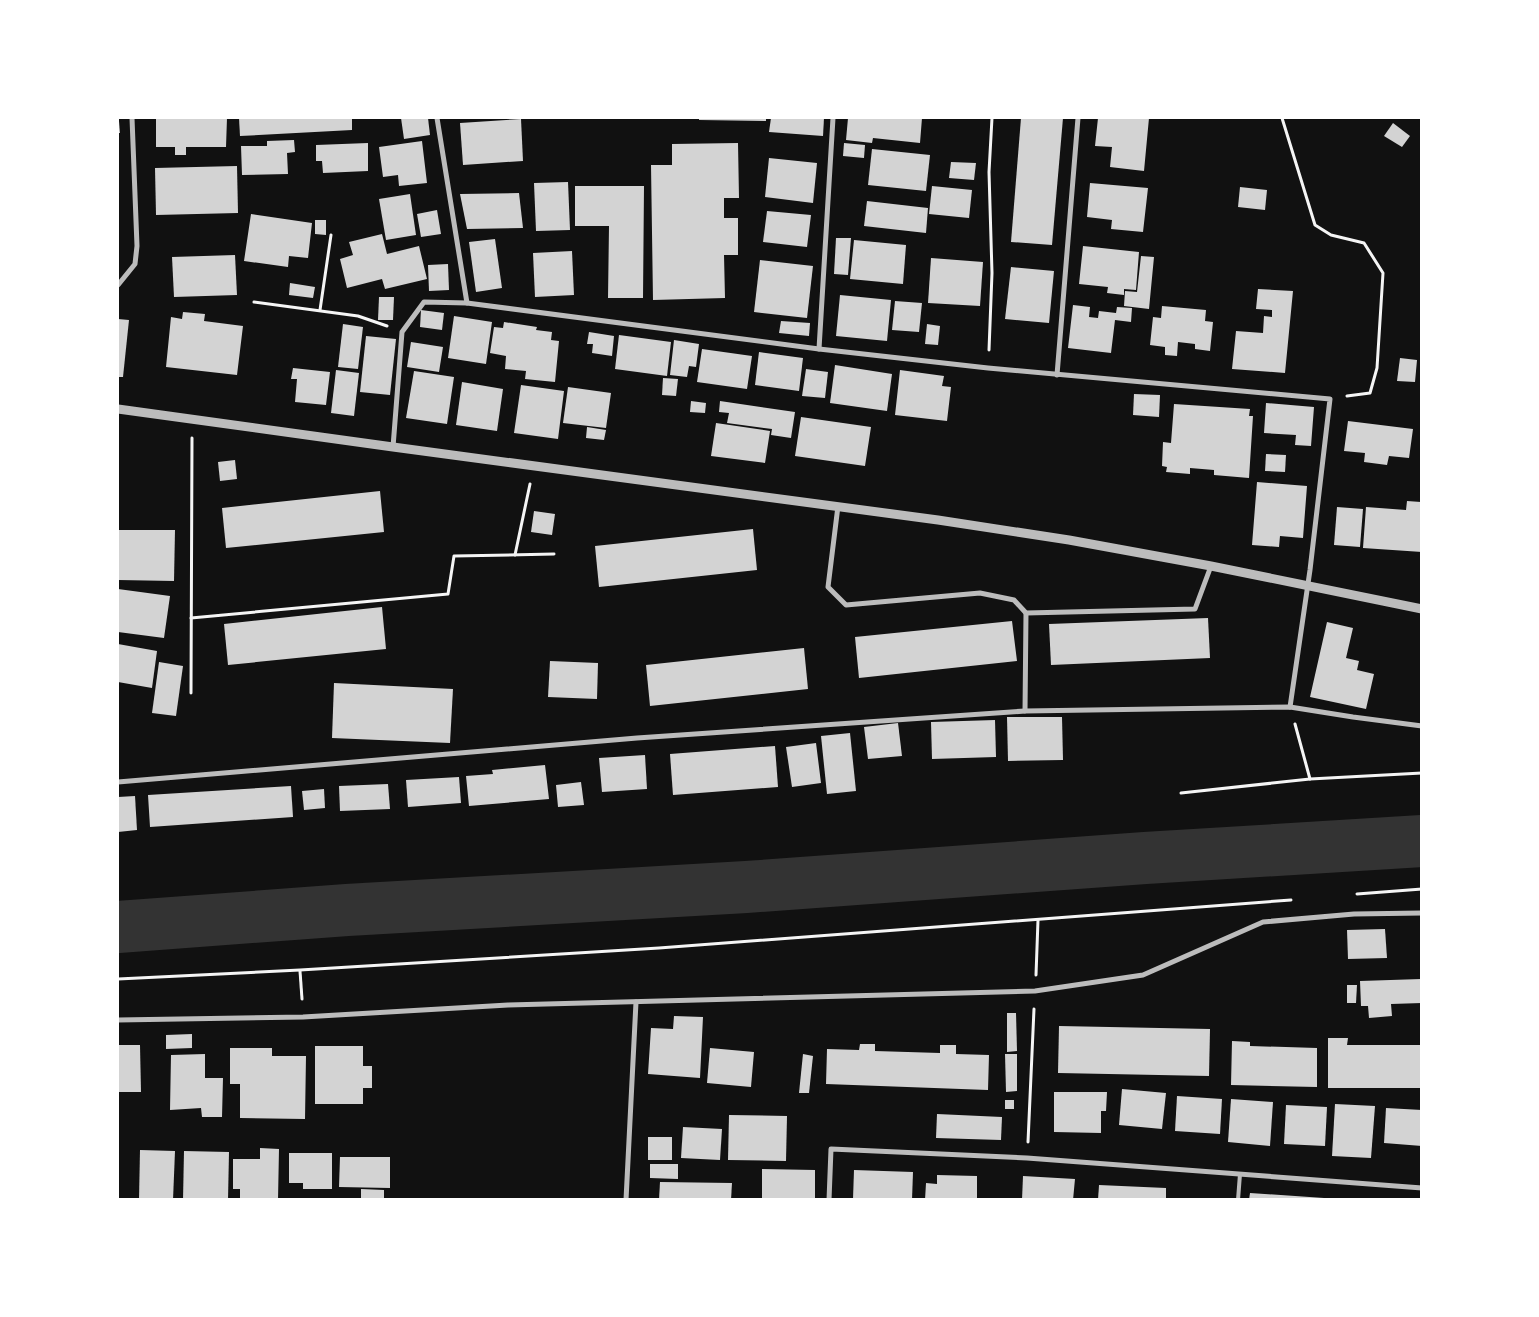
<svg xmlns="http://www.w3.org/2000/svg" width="1539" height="1317" font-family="Barlow,sans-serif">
<rect width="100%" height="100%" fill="#111"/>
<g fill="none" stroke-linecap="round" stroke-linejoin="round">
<path stroke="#333" stroke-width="52" d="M118,927L347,910L746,887L1145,858L1422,841"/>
</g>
<g fill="#d3d3d3">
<path d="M156,118H227L226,147H186V155H175V147H156Z"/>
<path d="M239,118H352V130L240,136Z"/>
<path d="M401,118H428L430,135L404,139Z"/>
<path d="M699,118H766V121L699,120Z"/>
<path d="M771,118H824L823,136L769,132Z"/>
<path d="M848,118H922L920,143L873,138L872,143L846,140Z"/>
<path d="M1021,118H1063L1052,245L1011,242Z"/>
<path d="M1098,118H1149L1144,171L1110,167L1112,147L1095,146Z"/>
<path d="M521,119L523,161L463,165L460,123Z"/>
<path d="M118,121H119L120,133H118Z"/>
<path d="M1393,123L1410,136L1402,147L1384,136Z"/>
<path d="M294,140L295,152L287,153L288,174L242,175L241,146H267V141Z"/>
<path d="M422,141L427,183L399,186L398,175L383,177L379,147Z"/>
<path d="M368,143V171L323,173L322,161H316V145Z"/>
<path d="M738,143L739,198H724V218H738V255H724L725,298L653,300L651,165H672V144Z"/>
<path d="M844,143L865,145L864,158L843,156Z"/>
<path d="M872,149L930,155L926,191L868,185Z"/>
<path d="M769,158L817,163L813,203L765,197Z"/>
<path d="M951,162L976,163L974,180L949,178Z"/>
<path d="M237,166L238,213L156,215L155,168Z"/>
<path d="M568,182L570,230L536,231L534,183Z"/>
<path d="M1090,183L1148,188L1143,232L1111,229L1112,220L1087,217Z"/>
<path d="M575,186H644L643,298H608L609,226H575Z"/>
<path d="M932,186L972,190L969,218L929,214Z"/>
<path d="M1240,187L1267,190L1265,210L1238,207Z"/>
<path d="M519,193L523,228L467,229L460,194Z"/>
<path d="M410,194L416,235L386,240L379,199Z"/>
<path d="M867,201L928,208L926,233L864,226Z"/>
<path d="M437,210L441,234L421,237L417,214Z"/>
<path d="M767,211L811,215L807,247L763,242Z"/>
<path d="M251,214L312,223L308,258L289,256L288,267L244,261Z"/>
<path d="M315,220H326V235L315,234Z"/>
<path d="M382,234L387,254L419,246L427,279L385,289L382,279L347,288L340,259L353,255L349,242Z"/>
<path d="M836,238H851L848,275L834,274Z"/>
<path d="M495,239L502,288L476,292L469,242Z"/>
<path d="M854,240L906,245L903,284L850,279Z"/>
<path d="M1083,246L1139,252L1136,290L1124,289V295L1107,293L1108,287L1079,284Z"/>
<path d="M572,251L574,295L535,297L533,253Z"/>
<path d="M235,255L237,295L174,297L172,257Z"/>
<path d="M1141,256L1154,257L1149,309L1124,306L1125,291L1137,292Z"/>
<path d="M931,258L983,262L980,306L928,303Z"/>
<path d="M760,260L813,266L807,318L754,312Z"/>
<path d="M448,264L449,290L429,291L428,265Z"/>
<path d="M1011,267L1054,271L1049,323L1005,319Z"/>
<path d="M290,283L315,287L313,298L289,295Z"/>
<path d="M1258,289L1293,291L1285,373L1232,369L1236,331L1263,333L1264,316L1272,317V310L1256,309Z"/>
<path d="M840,295L891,300L887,341L836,336Z"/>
<path d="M379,297H394L393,320H378Z"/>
<path d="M895,301L922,303L919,332L892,330Z"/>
<path d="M1073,305L1090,307L1089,317L1098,318L1099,311L1116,313L1117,307L1132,308L1131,322L1115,320L1111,353L1068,348Z"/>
<path d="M1162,306L1206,310L1205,321L1213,322L1210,351L1195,349V344L1178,342L1177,356L1165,355V347L1150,345L1153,317L1161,318Z"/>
<path d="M421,310L444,313L442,330L420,327Z"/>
<path d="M183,312L205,314L204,321L243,326L237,375L166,367L171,317L182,319Z"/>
<path d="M454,316L492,322L486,364L448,358Z"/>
<path d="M118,319L129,320L123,377H118Z"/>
<path d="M781,321L810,323L809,336L779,333Z"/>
<path d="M504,322L537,327L536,330L552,332L551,340L559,341L555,382L525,379L526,371L505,369L506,356L490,353L494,327L503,328Z"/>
<path d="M343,324L363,327L358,369L338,367Z"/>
<path d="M927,324L940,326L938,345L925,344Z"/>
<path d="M589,332L614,336L612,356L592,353L593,344H587Z"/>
<path d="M619,335L671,342L667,376L615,369Z"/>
<path d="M366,336L396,339L390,395L360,392Z"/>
<path d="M674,340L699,344L696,367L689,366L687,377L670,375Z"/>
<path d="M411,342L443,347L439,372L407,367Z"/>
<path d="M702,349L752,356L747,389L697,382Z"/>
<path d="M759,352L803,358L799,391L755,385Z"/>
<path d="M1400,358L1417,360L1415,382L1397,381Z"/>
<path d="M835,365L892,374L887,411L830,403Z"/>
<path d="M293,368L330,372L326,405L295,402L297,379H291Z"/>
<path d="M806,369L828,372L825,398L802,396Z"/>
<path d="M336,370L359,373L354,416L331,413Z"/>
<path d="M900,370L944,376L942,386L951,387L947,421L895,415Z"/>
<path d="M414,371L454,377L447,424L406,418Z"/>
<path d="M663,378L678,379L676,396L662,395Z"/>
<path d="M462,382L503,389L497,431L456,425Z"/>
<path d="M521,385L564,391L558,439L514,433Z"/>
<path d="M568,387L611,393L606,428L563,423Z"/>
<path d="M1134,394L1160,395L1159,417L1133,415Z"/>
<path d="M691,401L706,403L705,413L690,412Z"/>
<path d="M720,401L795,412L791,438L771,435L772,429L727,423L729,413L719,412Z"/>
<path d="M1266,403L1314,407L1311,446L1295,445L1296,435L1264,433Z"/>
<path d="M1174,404L1250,409L1249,416H1253L1249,478L1214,475V470L1190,468V474L1166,472L1167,467L1162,466L1163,442L1171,443Z"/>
<path d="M801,417L871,427L865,466L795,456Z"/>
<path d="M1348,421L1413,429L1409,458L1389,456L1387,465L1364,462L1365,453L1344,451Z"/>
<path d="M716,423L770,431L765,463L711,456Z"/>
<path d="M587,427L606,430L604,440L586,438Z"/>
<path d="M1266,454L1286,455L1285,472L1265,471Z"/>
<path d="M235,460L237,479L220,481L218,462Z"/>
<path d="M1257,482L1307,486L1303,538L1280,536L1279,547L1252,545Z"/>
<path d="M380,491L384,532L226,548L222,508Z"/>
<path d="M1407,501L1421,502L1422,552L1363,548L1366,507L1406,510Z"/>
<path d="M1337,507L1363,509L1360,547L1334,545Z"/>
<path d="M534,511L555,514L552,535L531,532Z"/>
<path d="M753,529L757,570L599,587L595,546Z"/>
<path d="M118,530H175L174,581L118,580Z"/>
<path d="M118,589L170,596L164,638L118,632Z"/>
<path d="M382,607L386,649L228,665L224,624Z"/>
<path d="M1208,618L1210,658L1051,665L1049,624Z"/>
<path d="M1012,621L1017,661L859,678L855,637Z"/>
<path d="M1327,622L1353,628L1346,658L1359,661L1357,670L1374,674L1366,709L1310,697Z"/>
<path d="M118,644L157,651L152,688L118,682Z"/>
<path d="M804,648L808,689L650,706L646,665Z"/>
<path d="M550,661L598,663L597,699L548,697Z"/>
<path d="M159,662L183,666L176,716L152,713Z"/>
<path d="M334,683L453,689L450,743L332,738Z"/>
<path d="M1007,717H1062L1063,760L1008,761Z"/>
<path d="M995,720L996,757L932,759L931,722Z"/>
<path d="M898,723L902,756L868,759L864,727Z"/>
<path d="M850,733L856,791L827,794L821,736Z"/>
<path d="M816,743L821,783L792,787L786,747Z"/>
<path d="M775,746L778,787L673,795L670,754Z"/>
<path d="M645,755L647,789L602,792L599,758Z"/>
<path d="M545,765L549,799L469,806L466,776L493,774L492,770Z"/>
<path d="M459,777L461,803L408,807L406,780Z"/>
<path d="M581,782L584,805L558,807L556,785Z"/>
<path d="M388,784L390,809L340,811L339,786Z"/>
<path d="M291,786L293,817L150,827L148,795Z"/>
<path d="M324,789L325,808L304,810L302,791Z"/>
<path d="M135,796L137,830L118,832V797Z"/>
<path d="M1385,929L1387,958L1348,959L1347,930Z"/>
<path d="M1421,979L1422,1003L1391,1004L1392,1016L1369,1018L1368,1006H1361L1360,981Z"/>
<path d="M1347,985H1357L1356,1003H1347Z"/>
<path d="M1007,1013H1016L1017,1051L1007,1052Z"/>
<path d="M674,1016L703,1017L700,1078L648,1074L651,1028L673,1029Z"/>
<path d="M1059,1026L1210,1029L1209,1076L1058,1073Z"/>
<path d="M192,1034V1048L166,1049V1035Z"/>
<path d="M1328,1038H1348L1347,1045H1422V1088H1328Z"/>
<path d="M1232,1041L1250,1042V1046L1317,1048V1087L1231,1085Z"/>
<path d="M860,1044H875V1051L940,1053V1045H956V1054L989,1055L988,1090L826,1084L827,1049L859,1050Z"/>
<path d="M118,1045H140L141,1092H118Z"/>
<path d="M315,1046H363V1066H372V1088H363V1104H315Z"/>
<path d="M230,1048H272V1056H306L305,1119L240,1118V1084H230Z"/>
<path d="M710,1048L754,1052L751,1087L707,1083Z"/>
<path d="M205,1054V1078H223L222,1117H202L201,1108L170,1110L171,1055Z"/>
<path d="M803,1054L813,1056L809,1093H799Z"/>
<path d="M1005,1054H1017V1091L1006,1092Z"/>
<path d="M1122,1089L1166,1093L1162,1129L1119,1125Z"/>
<path d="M1054,1092H1107L1106,1111H1101V1133L1054,1132Z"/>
<path d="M1177,1096L1222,1099L1220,1134L1175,1131Z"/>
<path d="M1231,1099L1273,1102L1270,1146L1228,1142Z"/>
<rect x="1005" y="1100" width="9" height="9"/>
<path d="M1335,1104L1375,1106L1371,1158L1332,1156Z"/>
<path d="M1286,1105L1327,1107L1325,1146L1284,1144Z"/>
<path d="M1386,1108L1422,1110V1146L1384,1143Z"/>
<path d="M937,1114L1002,1117L1001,1140L936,1138Z"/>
<path d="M729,1115L787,1116L786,1161L728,1160Z"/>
<path d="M683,1127L722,1129L720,1160L681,1158Z"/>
<rect x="648" y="1137" width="24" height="23"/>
<path d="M260,1148L279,1149L278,1200H240V1189H233V1159H260Z"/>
<path d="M140,1150L175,1151L173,1200H139Z"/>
<path d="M184,1151L229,1152L228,1200H183Z"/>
<path d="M289,1153H332V1189H303V1183H289Z"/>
<path d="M340,1157H390V1188L339,1187Z"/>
<path d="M650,1164H678V1179L650,1178Z"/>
<path d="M762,1169L815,1170V1200H762Z"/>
<path d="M854,1170L913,1172L912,1200L853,1199Z"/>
<path d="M937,1175L977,1176V1200H925L926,1183L937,1184Z"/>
<path d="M1023,1176L1075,1179L1073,1200H1022Z"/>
<path d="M660,1182L732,1183L731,1200H659Z"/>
<path d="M1099,1185L1166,1188V1200H1098Z"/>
<path d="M361,1189L384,1190V1200H361Z"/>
<path d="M1250,1193L1324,1198V1200H1249Z"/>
</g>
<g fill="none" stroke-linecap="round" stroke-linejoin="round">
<g stroke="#f5f5f5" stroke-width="3">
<path d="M1282,118L1315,225L1331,235L1364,243L1383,273L1377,368L1370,393L1347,396"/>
<path d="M254,302L358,316L387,326"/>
<path d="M320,310L331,235"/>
<path d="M989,350L992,273L989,172L992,118"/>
<path d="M515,555L530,484"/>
<path d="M191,618L448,594L454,556L554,554"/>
<path d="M191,693L192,438"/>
<path d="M1295,724L1310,779"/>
<path d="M1181,793L1310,779L1422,773"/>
<path d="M1357,894L1422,889"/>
<path d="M300,971L302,999"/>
<path d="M1036,975L1038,920"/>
<path d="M118,979L300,970L659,948L1291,900"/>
<path d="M1028,1142L1034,1009"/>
</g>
<path stroke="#bcbcbc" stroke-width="4" d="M1238,1200L1240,1174"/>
<g stroke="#bcbcbc" stroke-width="5">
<path d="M437,118L467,303"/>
<path d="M118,285L135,264L137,246L132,118"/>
<path d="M819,349L833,118"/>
<path d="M1057,375L1078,118"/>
<path d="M393,447L402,332L424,302L467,303L819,349L988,368L1330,399L1310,570L1290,707"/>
<path d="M838,506L828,587L846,605L980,593L1014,600L1026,613L1195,609L1211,566"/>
<path d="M1025,711L1026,613"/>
<path d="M118,782L637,738L1025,711L1290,707L1353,717L1422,726"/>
<path d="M118,1020L303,1017L508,1005L1035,991L1143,975L1263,922L1354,914L1422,913"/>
<path d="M626,1200L636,1002"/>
<path d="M829,1200L831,1149L1027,1158L1422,1188"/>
</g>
<path stroke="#bcbcbc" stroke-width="9" d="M118,409L393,447L938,520L1069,540L1211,566L1422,609"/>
</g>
<rect width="1539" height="1317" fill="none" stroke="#ffffff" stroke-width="238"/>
</svg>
